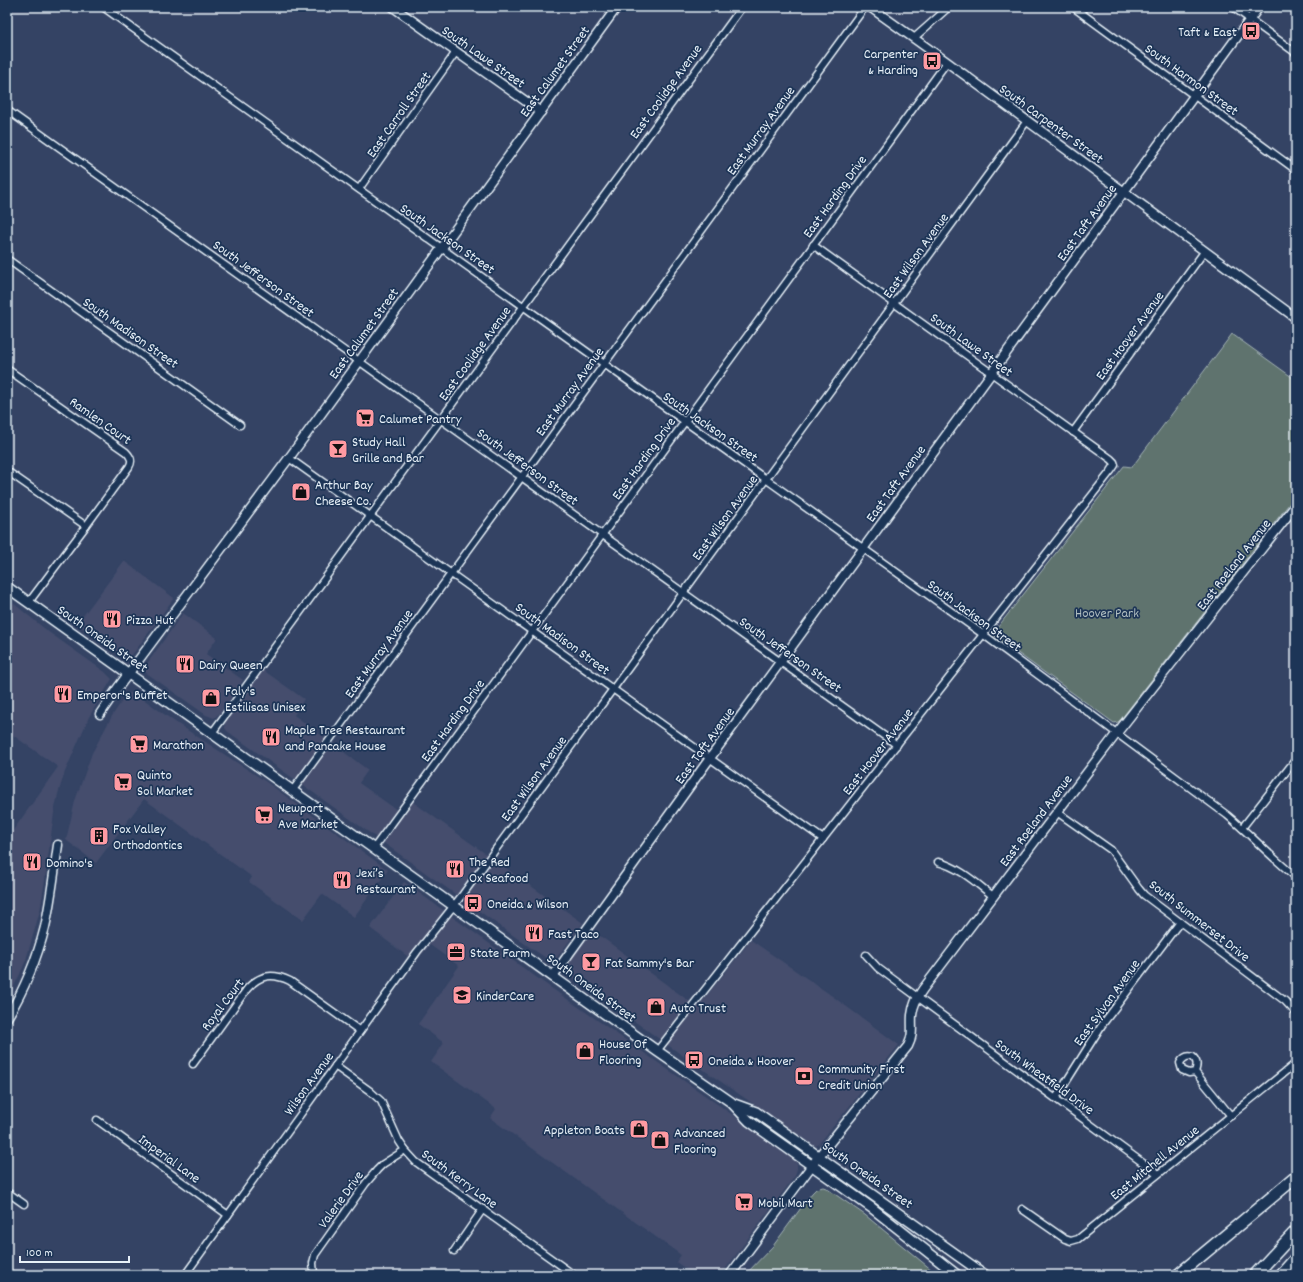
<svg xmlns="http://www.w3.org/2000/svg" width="1303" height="1282" font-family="Dekko,sans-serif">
<rect width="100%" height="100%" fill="#344364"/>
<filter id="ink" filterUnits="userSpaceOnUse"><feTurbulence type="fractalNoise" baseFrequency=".025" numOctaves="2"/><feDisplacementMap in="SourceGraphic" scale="8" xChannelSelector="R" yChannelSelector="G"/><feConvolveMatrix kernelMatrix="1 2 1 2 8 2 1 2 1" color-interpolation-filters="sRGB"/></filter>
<g filter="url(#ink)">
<g fill="#444d6d">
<path d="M124,561L174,598L136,650L131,656L125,658L77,624Z"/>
<path d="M13,603L50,633L105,672L112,679L89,717L65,772L58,794L54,813L45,880L40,911L26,960L20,974L7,1000V839L58,767L7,731V612Z"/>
<path d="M183,613L217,638L206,654L243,680L220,713L214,718L206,715L145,672L144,669L146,665Z"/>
<path d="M263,670L304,699L294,715L368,770L359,783L404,815L413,802L583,923L555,960L553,961L549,960L528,946L227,731L225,728V722Z"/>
<path d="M132,692L135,693L175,722L265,781L388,870L354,917L322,894L303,920L249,882L252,877L144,799L96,863L66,840L75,801L92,753L112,716L126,695Z"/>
<path d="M404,882L547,985L793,1157L795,1160L797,1164V1169L795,1176L721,1275H694L676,1262L681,1255L490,1118L496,1109L431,1062L444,1043L418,1024L459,966L430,945L415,962L370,928Z"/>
<path d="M592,930L689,1001L697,1008L751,940L828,993L899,1045L819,1144L816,1146L813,1145L679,1053L568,974L567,971V967L571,959Z"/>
</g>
<g fill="#5e736e" stroke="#a3b2b3">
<path d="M1232,334L1296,380V495L1121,719L1118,722L1114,723L997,638L995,636L994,632L1124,466L1132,467Z"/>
<path d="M823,1187L826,1188L865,1215L938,1275H745L773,1246L812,1193L816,1189Z"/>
</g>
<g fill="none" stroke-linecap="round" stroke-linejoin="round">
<g stroke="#e8f1f8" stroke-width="9">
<g id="street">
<path d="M103,7L871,554L984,635L1227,815C1251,835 1272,858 1296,877"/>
<path d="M1073,7L1296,170"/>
<path d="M1233,7L1296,53"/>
<path d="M914,38L949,7"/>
<path d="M7,110L897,745"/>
<path d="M359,189L456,52"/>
<path d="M7,259L240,425"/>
<path d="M7,369L126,452C131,457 133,461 129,467L86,526L7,471"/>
<path d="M1073,432L1204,252"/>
<path d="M289,458L823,839"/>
<path d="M29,602L86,526"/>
<path d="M212,733L742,7"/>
<path d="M293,790L865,7"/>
<path d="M1057,812L1111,850L1139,889L1144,895L1285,1001L1296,1013"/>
<path d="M1242,828L1296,759"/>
<path d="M374,848L947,62"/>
<path d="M938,862C959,867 976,883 993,896"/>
<path d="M866,955L878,968L1158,1174"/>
<path d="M657,1051L1111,471L1115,465L1114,462L1111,459L813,245"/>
<path d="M193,1064L247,989C260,974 273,973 290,981L360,1031"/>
<path d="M335,1066L370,1091L381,1101L399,1141L405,1150L416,1162L574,1275"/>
<path d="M1195,1072L1189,1073L1182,1070L1180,1063C1183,1058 1187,1055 1193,1057C1198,1062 1197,1066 1195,1072L1231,1116"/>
<path d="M1056,1098L1102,1025L1180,922"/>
<path d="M97,1120L228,1215"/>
<path d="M7,1192L24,1204"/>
<path d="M1022,1209L1065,1239L1071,1241L1078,1239L1296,1063"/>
<path d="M454,1251L483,1209"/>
<path d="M185,1275L417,952L463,894L613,689L1027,121"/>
<path d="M314,1275L313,1263L315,1255L366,1183L377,1170L383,1164L405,1150"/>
</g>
</g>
<g stroke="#e8f1f8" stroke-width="11">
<g id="secondary">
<path d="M393,7L541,112"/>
<path d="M870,7L947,62L1296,318"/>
<path d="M100,714L117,689L289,458L617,7"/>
<path d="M553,976L705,765L1259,7"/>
<path d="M7,1018C24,990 37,959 45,927C51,900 54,872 58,845"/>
<path d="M730,1275L819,1156L908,1046C914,1034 911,1027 912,1015C913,1005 917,997 923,989L1117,733L1296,505"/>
</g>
</g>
<g stroke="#e8f1f8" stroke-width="12">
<g id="primary">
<path d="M7,587L657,1051L731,1102L749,1121L872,1208L957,1275"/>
<path d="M734,1104L756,1112L985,1275"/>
</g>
</g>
<g stroke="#e8f1f8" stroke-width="14">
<g id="highway">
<path d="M1178,1275L1296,1177"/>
<path d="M1255,1275L1296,1231"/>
<path d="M1281,1275L1296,1258"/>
</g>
</g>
<use href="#street" stroke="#1d3557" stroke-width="6"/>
<use href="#secondary" stroke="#1d3557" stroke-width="8"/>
<use href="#primary" stroke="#1d3557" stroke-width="9"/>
<use href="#highway" stroke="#1d3557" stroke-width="11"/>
</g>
</g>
<defs>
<g id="bus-square" transform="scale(1)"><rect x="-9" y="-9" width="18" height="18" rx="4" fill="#ff9aa2" stroke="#1d3557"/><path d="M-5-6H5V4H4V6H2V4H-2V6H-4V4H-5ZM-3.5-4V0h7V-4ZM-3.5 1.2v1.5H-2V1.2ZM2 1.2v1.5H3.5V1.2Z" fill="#111"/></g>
<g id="supermarket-square" transform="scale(1)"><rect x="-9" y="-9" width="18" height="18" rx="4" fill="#ff9aa2" stroke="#1d3557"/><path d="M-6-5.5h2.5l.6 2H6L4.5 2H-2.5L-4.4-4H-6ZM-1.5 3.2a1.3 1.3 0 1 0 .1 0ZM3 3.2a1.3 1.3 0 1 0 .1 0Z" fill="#111"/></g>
<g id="bar-square" transform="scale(1)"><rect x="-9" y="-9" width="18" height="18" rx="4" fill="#ff9aa2" stroke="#1d3557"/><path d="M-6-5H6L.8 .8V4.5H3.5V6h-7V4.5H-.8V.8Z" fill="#111"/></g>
<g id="shop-square" transform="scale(1)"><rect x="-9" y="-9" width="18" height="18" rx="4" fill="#ff9aa2" stroke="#1d3557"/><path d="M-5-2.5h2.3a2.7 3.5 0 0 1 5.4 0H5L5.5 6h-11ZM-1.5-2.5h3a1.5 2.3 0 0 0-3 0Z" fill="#111"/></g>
<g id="restaurant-square" transform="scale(1)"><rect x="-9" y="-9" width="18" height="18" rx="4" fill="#ff9aa2" stroke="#1d3557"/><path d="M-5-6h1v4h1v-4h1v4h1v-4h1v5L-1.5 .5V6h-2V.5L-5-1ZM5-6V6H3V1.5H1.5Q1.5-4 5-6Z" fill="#111"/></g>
<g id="building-square" transform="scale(1)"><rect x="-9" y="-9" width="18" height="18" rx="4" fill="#ff9aa2" stroke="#1d3557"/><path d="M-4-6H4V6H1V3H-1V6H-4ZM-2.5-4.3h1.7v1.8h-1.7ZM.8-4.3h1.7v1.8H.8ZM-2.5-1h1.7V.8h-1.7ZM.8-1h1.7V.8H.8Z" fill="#111"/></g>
<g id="office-square" transform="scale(1)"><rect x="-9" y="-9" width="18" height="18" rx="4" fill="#ff9aa2" stroke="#1d3557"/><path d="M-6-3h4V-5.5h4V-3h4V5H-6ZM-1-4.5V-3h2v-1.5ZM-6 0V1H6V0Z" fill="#111"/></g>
<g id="school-square" transform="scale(1)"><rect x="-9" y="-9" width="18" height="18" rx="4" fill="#ff9aa2" stroke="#1d3557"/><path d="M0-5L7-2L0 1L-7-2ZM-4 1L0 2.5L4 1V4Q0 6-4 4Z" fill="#111"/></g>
<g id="bank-square" transform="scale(1)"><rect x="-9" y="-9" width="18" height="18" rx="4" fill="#ff9aa2" stroke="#1d3557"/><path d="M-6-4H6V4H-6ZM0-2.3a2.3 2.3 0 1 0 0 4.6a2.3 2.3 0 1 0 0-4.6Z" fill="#111"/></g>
</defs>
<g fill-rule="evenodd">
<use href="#bus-square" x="1251" y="31"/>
<use href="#bus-square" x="932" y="61"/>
<use href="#supermarket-square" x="365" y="418"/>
<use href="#bar-square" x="338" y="449"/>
<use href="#shop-square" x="301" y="492"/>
<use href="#restaurant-square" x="112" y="619"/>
<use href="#restaurant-square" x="185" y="664"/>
<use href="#restaurant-square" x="63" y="694"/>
<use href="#shop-square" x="211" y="698"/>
<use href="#restaurant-square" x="271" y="737"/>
<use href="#supermarket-square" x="139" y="744"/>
<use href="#supermarket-square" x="123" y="782"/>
<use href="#supermarket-square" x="264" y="815"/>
<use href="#building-square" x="99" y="836"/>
<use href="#restaurant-square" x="32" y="862"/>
<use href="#restaurant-square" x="455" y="869"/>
<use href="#restaurant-square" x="342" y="880"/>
<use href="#bus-square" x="473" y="903"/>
<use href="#restaurant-square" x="534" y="933"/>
<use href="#office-square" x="456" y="952"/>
<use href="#bar-square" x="591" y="962"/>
<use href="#school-square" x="462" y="995"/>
<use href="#shop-square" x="656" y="1007"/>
<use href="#shop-square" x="585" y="1051"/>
<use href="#bus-square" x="694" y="1060"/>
<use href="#bank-square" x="804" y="1076"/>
<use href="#shop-square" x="639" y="1129"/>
<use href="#shop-square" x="660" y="1140"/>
<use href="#supermarket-square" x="744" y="1202"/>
</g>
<g text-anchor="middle" stroke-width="3.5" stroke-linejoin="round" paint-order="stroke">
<g font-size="14" fill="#e8f1f8" stroke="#1d3557" text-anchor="start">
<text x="1237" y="36" text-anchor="end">Taft &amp; East</text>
<text x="918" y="58" text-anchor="end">Carpenter<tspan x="918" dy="16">&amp; Harding</tspan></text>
<text x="379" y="423">Calumet Pantry</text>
<text x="352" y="446">Study Hall<tspan x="352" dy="16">Grille and Bar</tspan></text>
<text x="315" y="489">Arthur Bay<tspan x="315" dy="16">Cheese Co.</tspan></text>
<text x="126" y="624">Pizza Hut</text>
<text x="199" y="669">Dairy Queen</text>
<text x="225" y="695">Faly's<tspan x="225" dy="16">Estilisas Unisex</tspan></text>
<text x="77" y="699">Emperor's Buffet</text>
<text x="285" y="734">Maple Tree Restaurant<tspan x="285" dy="16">and Pancake House</tspan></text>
<text x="153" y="749">Marathon</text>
<text x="137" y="779">Quinto<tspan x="137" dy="16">Sol Market</tspan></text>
<text x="278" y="812">Newport<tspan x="278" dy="16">Ave Market</tspan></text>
<text x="113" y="833">Fox Valley<tspan x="113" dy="16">Orthodontics</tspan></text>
<text x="469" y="866">The Red<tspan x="469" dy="16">Ox Seafood</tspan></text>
<text x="46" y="867">Domino's</text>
<text x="356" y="877">Jexi’s<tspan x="356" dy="16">Restaurant</tspan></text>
<text x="487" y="908">Oneida &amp; Wilson</text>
<text x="548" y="938">Fast Taco</text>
<text x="470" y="957">State Farm</text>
<text x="605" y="967">Fat Sammy's Bar</text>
<text x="476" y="1000">KinderCare</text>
<text x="670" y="1012">Auto Trust</text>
<text x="599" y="1048">House Of<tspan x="599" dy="16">Flooring</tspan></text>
<text x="708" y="1065">Oneida &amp; Hoover</text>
<text x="818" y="1073">Community First<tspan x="818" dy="16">Credit Union</tspan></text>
<text x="625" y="1134" text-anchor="end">Appleton Boats</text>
<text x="674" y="1137">Advanced<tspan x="674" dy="16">Flooring</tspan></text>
<text x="758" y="1207">Mobil Mart</text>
</g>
<g font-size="14" fill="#e8f1f8" stroke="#1d3557">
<text transform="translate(484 56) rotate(35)" y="5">South Lawe Street</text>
<text transform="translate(554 71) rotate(-54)" y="5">East Calumet Street</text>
<text transform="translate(1192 79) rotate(36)" y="5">South Harmon Street</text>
<text transform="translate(665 91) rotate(-54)" y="5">East Coolidge Avenue</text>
<text transform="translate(398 114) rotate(-55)" y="5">East Carroll Street</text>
<text transform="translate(1052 123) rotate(36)" y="5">South Carpenter Street</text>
<text transform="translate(760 130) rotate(-54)" y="5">East Murray Avenue</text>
<text transform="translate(834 196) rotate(-54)" y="5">East Harding Drive</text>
<text transform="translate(1086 222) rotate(-54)" y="5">East Taft Avenue</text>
<text transform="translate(448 238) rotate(35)" y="5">South Jackson Street</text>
<text transform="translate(915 255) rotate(-54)" y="5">East Wilson Avenue</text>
<text transform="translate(264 278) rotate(36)" y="5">South Jefferson Street</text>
<text transform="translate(131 332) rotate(35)" y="5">South Madison Street</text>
<text transform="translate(363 333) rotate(-54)" y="5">East Calumet Street</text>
<text transform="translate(1129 335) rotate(-54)" y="5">East Hoover Avenue</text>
<text transform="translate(972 344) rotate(36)" y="5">South Lawe Street</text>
<text transform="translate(474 353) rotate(-54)" y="5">East Coolidge Avenue</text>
<text transform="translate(569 391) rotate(-54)" y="5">East Murray Avenue</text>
<text transform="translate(101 420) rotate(35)" y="5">Ramlen Court</text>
<text transform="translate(711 426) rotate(35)" y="5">South Jackson Street</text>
<text transform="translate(643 458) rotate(-54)" y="5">East Harding Drive</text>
<text transform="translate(528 466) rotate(36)" y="5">South Jefferson Street</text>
<text transform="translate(895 483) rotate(-54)" y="5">East Taft Avenue</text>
<text transform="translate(724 517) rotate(-54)" y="5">East Wilson Avenue</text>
<text transform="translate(1233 564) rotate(-52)" y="5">East Roeland Avenue</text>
<text transform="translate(975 615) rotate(36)" y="5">South Jackson Street</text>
<text transform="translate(103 638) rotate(35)" y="5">South Oneida Street</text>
<text transform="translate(563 638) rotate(36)" y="5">South Madison Street</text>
<text transform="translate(378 653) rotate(-54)" y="5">East Murray Avenue</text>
<text transform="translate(791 654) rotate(35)" y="5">South Jefferson Street</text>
<text transform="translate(452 720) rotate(-54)" y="5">East Harding Drive</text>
<text transform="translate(704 745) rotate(-54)" y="5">East Taft Avenue</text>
<text transform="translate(877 751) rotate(-52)" y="5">East Hoover Avenue</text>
<text transform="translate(533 778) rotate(-54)" y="5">East Wilson Avenue</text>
<text transform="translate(1035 820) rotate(-53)" y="5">East Roeland Avenue</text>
<text transform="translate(1200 920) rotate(38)" y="5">South Summerset Drive</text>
<text transform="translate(592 987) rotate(36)" y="5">South Oneida Street</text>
<text transform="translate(1106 1002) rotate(-54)" y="5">East Sylvan Avenue</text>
<text transform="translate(222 1004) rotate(-53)" y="5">Royal Court</text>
<text transform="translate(1045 1076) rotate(36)" y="5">South Wheatfield Drive</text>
<text transform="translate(308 1083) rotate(-54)" y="5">Wilson Avenue</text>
<text transform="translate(170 1158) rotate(36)" y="5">Imperial Lane</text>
<text transform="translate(1154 1162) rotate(-39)" y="5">East Mitchell Avenue</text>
<text transform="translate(868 1174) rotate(35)" y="5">South Oneida Street</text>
<text transform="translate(460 1178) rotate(36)" y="5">South Kerry Lane</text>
<text transform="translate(340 1199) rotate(-54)" y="5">Valerie Drive</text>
</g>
<g font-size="14" fill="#b1bfc1" stroke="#1d3557">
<text x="1107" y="617">Hoover Park</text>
</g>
</g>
<rect width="1303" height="1282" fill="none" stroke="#1d3557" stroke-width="24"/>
<rect x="12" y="12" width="1279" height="1258" fill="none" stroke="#e8f1f8" stroke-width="1.5" filter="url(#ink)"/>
<path d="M20 1256v6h109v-6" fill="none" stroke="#e8f1f8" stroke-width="2"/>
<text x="26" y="1256" font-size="12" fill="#e8f1f8" stroke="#1d3557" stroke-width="3" paint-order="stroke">100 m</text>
</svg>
